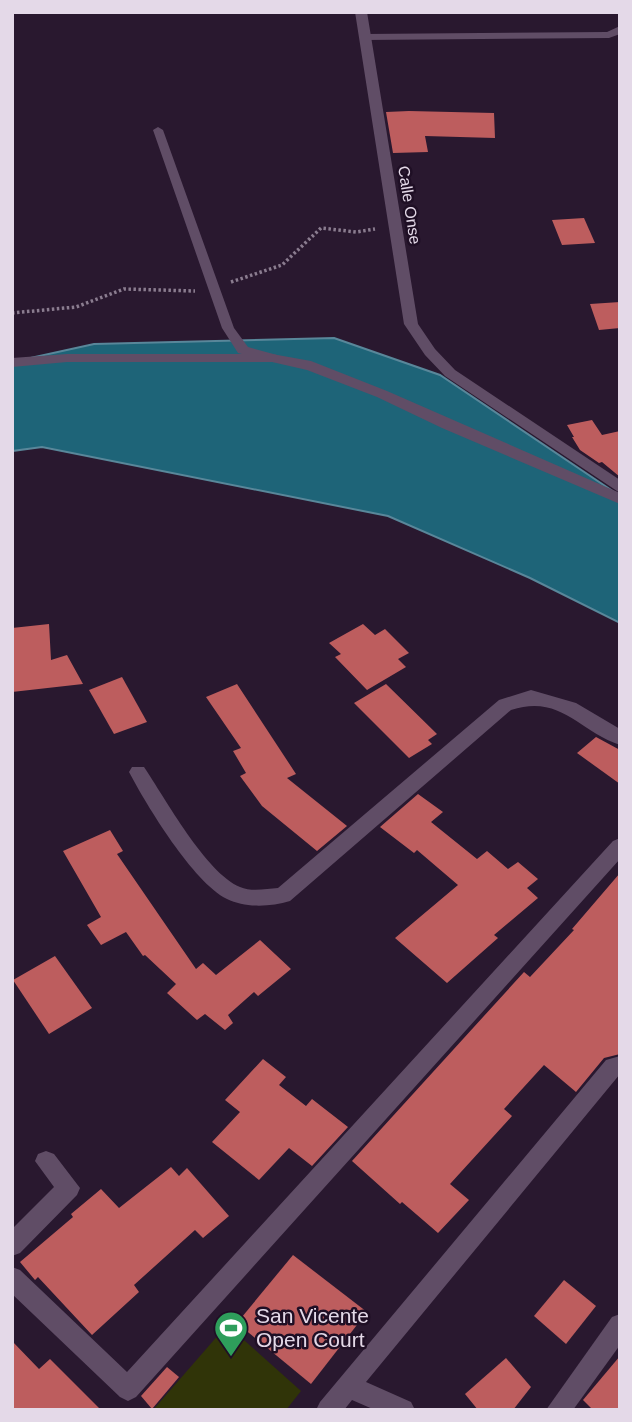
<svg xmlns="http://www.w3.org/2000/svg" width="632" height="1422" font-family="Helvetica,sans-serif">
<rect width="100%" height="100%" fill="#29182f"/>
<path fill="#303408" d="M227,1325L301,1391L286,1410H153Z"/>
<path fill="#1e6478" stroke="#59879a" stroke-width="2" d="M334,338L440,375L620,496V623L530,578L388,516L42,447L12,451V362L94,344Z"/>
<g fill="#bd5d5e">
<path d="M409,111L494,113L495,138L425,136L428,152L393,153L386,112Z"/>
<path d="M584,218L595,243L562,245L552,220Z"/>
<path d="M620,302V328L599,330L590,304Z"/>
<path d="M592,420L602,435L620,431V477L602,462L599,463L580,450L572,437H574L567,425Z"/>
<path d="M49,624L51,660L67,655L83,684L12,692V628Z"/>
<path d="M363,624L375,635L385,629L409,653L398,659L406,667L367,690L335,657L341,654L329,643Z"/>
<path d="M122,677L147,722L114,734L89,690Z"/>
<path d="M237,684L296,774L287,778L347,826L317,851L262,806L240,776L246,773L233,751L241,748L206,697Z"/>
<path d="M386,684L437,734L428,740L432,744L409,758L354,703Z"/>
<path d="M596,737L620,750V784L577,753Z"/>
<path d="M418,794L443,812L431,822L477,859L487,851L508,869L518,862L538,879L527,888L538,898L494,935L498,938L447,983L395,938L458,885L417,850L414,853L380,827Z"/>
<path d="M110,830L123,851L117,854L196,969L203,963L216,975L260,940L291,969L258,996L254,992L228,1015L233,1023L225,1030L205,1014L197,1020L167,993L176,984L145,955L143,956L126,932L101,945L87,925L101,917L63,851Z"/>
<path d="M620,873V1054L604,1058L576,1092L544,1065L504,1109L512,1116L450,1184L469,1200L438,1233L402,1202L400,1204L352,1161L524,972L530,977L574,930L572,929Z"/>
<path d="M55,956L92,1008L49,1034L13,980Z"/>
<path d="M263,1059L286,1077L279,1085L306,1106L312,1099L348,1127L312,1166L289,1148L259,1180L212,1142L240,1112L225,1100Z"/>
<path d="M171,1167L179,1176L187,1168L229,1216L203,1238L195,1230L134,1285L139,1292L92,1335L38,1277L35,1280L20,1262L73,1217L71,1214L101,1189L119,1208Z"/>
<path d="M293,1255L367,1312L311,1384L237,1323Z"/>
<path d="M564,1280L596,1306L566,1344L534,1316Z"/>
<path d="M12,1341L39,1369L50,1359L101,1410H12Z"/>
<path d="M620,1356V1410H593L583,1400Z"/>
<path d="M506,1358L531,1387L513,1410H478L465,1394Z"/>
<path d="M167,1367L179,1377L152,1409L141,1396Z"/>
</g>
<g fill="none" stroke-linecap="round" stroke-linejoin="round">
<g stroke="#8a7c8f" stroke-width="3.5" stroke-dasharray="2.5 2.5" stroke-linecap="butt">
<path d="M231,282L282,265L321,228L356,232L375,229"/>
<path d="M12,313L76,307L124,289L195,291"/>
</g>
<path fill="#604d66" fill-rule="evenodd" d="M158,127L163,130L234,328L248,347L277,355V361L272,362L238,353L222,328L153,130Z"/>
<g fill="#604d66" fill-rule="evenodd">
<path d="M620,26V34L609,38L365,40L359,37L365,34L607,32Z"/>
<path d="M67,354H272L311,361L387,391L620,493V504L442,428L377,397L307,370L272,362H67L12,367V358Z"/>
<path d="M531,690L576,703L620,729V745C578,731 561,694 511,710L290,901C270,907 245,908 227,899C193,882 147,806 129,772L132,767H144C165,798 206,873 240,887C251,892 266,889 278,888L499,700Z"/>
<path d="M620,838V859L136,1397L128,1401L120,1397L12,1294V1267L20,1270L127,1372L613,841Z"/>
<path d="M620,1056V1074L366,1382L411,1402L415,1410H375L352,1400L344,1410H316L320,1402L606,1060Z"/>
<path d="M46,1151L54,1154L80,1188L77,1195L20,1253L12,1256V1229L54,1187L35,1161L38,1154Z"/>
<path d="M620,1314V1345L573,1410H546L612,1317Z"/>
</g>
<path fill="#604d66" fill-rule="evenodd" d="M355,12H367L418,324L435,349L455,370L620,480V493L445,376L425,355L404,324Z"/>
</g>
<defs>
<g id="stadium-pin" transform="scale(1.75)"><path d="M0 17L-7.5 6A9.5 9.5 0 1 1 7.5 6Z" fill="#2e9e5b" stroke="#1f0f25"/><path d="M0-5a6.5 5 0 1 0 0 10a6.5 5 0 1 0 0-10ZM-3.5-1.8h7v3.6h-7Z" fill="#fff"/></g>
</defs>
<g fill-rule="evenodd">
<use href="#stadium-pin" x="231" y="1328"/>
</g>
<g text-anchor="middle" stroke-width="5" stroke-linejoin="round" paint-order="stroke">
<g font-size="16" fill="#e4d9e8" stroke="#1f0f25">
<text transform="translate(410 205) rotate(81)" y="6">Calle Onse</text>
</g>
<g font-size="21" fill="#e4d9e8" stroke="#1f0f25" text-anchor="start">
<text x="256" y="1323">San Vicente<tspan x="256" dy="24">Open Court</tspan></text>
</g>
</g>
<rect width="632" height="1422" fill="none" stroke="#e4d9e8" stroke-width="28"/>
</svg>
